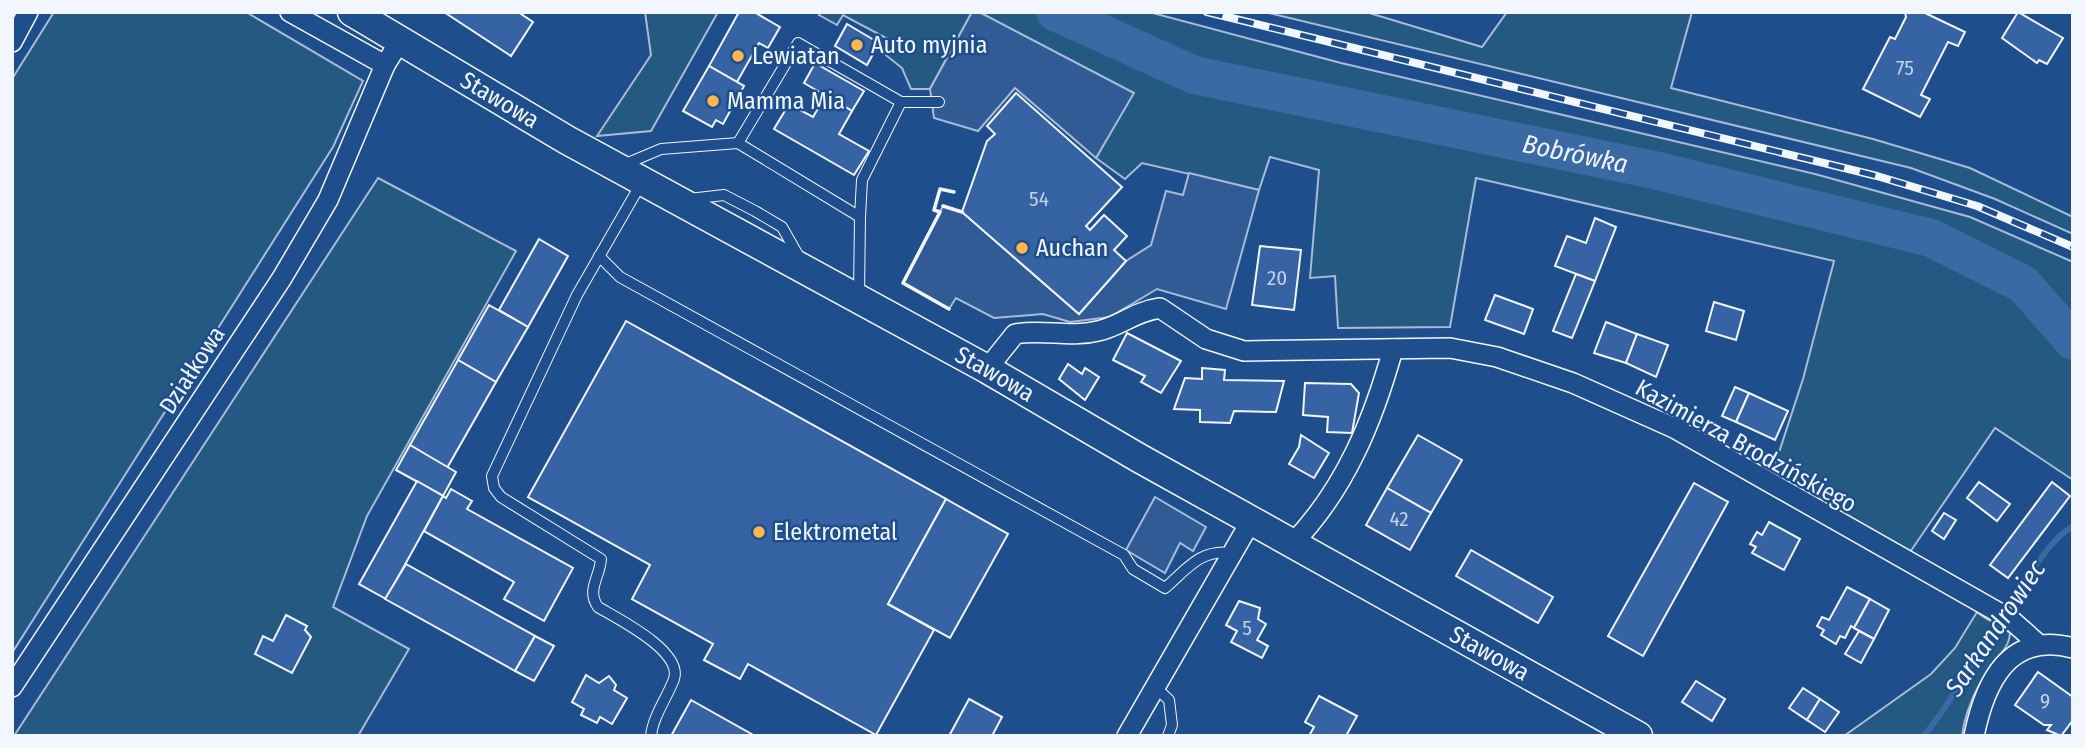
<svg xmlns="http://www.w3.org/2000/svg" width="2085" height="748" font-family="'Fira Sans Condensed',sans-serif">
<rect width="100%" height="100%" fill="#1f4e8c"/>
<g fill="#245a82" stroke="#a8bbd7" stroke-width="2">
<path d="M54,12H246L363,81L333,147L12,653V79Z"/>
<path d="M645,12H718L651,131L597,136L651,55Z"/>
<path d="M821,12H972L930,89H911L902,68L882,52L888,39L843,15L837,25L819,15Z"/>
<path d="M979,12H1149L1341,63L1815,174L1970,217L2073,262V480L1995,428L1908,555L1771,477L1803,379L1834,261L1476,178L1450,327L1338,328L1335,276L1310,278L1319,170L1270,157L1259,190L1142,163L1125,179L1096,158L1133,93Z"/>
<path d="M1265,12H1366L1482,47L1507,12H1692L1671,88L1873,139L1970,168L2073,217V234L1995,199L1911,168Z"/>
<path d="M378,178L516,251L367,516L333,607L409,649L358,736H14Z"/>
<path d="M1977,612C1987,621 1999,624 2010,633C2009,650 1996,657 1988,670C1975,690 1965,712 1962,736H1844L1931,674L1955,648Z"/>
</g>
<g fill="#305b95" stroke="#a8bbd7" stroke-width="2">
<path d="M972,12H979L1134,93L1096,158L1015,88L978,131L934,118L930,89Z"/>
<path d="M1189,173L1259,190L1226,309L1157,289L1110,317L1070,322L1043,314L994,318L956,298L949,309L903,283L943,206L962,212L1079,314L1126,261L1151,245L1166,191L1183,195Z"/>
<path d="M1155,497L1206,527L1193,551L1180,543L1165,573L1126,550Z"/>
</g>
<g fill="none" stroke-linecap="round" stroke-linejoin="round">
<path stroke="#3b69a3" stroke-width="6" d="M1924,736C1964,685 1992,625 2030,573C2043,555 2054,538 2073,526"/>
<path stroke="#3b69a3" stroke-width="38" id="s1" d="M1055,12L1194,75L1654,170L1931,238L2023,284L2073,341"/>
</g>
<g fill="#3563a3" stroke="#f2f6ff" stroke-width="2">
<path d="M444,12H518L533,22L511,56Z"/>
<path d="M739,12H754L780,27L768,48L759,43L737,82L709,66Z"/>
<path d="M1923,12L1965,32L1958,46L1948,42L1921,95L1930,99L1920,117L1863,89L1890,37L1895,39L1906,17L1905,12Z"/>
<path d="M2018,12L2063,38L2047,64L2039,60L2037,63L2002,38Z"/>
<path d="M847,24L879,43L867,65L835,46Z"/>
<path d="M815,63L864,91L852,111L804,83Z"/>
<path d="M709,66L744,86L723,124L716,120L712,127L683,111Z"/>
<path d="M1016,93L1122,187L1086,226L1090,230L1104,215L1127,236L1114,250L1126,261L1079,314L962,212L987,141L995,134L987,126Z"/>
<path d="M826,95L852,111L839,134L869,151L854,175L774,129L789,104L813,117Z"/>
<path d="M1595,218L1616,227L1595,281L1555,266L1567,236L1586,243Z"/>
<path d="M539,239L568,256L528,327L499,310Z"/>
<path d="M1260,246L1301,250L1294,310L1252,305Z"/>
<path d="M1576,274L1595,281L1572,338L1553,331Z"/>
<path d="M1495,295L1533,309L1524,334L1485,320Z"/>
<path d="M1714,302L1744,311L1736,340L1706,331Z"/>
<path d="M489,305L528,327L496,382L458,360Z"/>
<path d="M626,321L946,499L888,604L934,630L876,735L748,664L740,679L704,660L713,644L632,599L650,565L528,497Z"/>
<path d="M1606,322L1637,334L1626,363L1594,353Z"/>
<path d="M1127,333L1181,361L1161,393L1141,382L1145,376L1113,360Z"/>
<path d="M1637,334L1668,345L1656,377L1626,363Z"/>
<path d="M458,360L496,382L447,468L410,445Z"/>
<path d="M1068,364L1082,374L1085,368L1099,377L1085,400L1059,379Z"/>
<path d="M1202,368L1225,370L1224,380L1284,381L1276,412L1234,411L1230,423L1200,422V410L1174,409L1185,378L1202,379Z"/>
<path d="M1305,383L1351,384L1359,393L1352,433L1327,432L1328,417L1303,415Z"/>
<path d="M1735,387L1749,393L1736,422L1722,416Z"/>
<path d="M1749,393L1788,411L1775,440L1736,422Z"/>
<path d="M1301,435L1329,453L1314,478L1289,464L1299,447Z"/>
<path d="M1418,435L1462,460L1431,513L1387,488Z"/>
<path d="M410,445L456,472L443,496L396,470Z"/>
<path d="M417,481L443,496L386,599L359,584Z"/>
<path d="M1979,482L2010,504L1997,521L1967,498Z"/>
<path d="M2052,482L2070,496L2008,578L1990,565Z"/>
<path d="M1694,483L1728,502L1643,656L1608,636Z"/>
<path d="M1387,488L1431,513L1410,550L1366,525Z"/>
<path d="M451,489L472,501L467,509L573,568L544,621L504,599L514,582L424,531L443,496L446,498Z"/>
<path d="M946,499L1008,534L950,638L888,604Z"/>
<path d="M1944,513L1956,520L1944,539L1932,531Z"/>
<path d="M1769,522L1800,539L1784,570L1752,553L1756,547L1750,544L1757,532L1762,535Z"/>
<path d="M1471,550L1553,597L1538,623L1456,576Z"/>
<path d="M406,564L535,636L515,671L385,599Z"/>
<path d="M1847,587L1870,599L1854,628L1851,626L1845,638L1840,636L1836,644L1821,635L1824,630L1817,626L1822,617L1829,620Z"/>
<path d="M1870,599L1889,610L1874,639L1854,628Z"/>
<path d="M1239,601L1260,608L1258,619L1266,624L1257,640L1268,646L1262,658L1231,642L1237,631L1226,625Z"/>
<path d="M286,615L307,626L305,630L311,637L292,673L255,654L263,636L273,641Z"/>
<path d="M1859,631L1874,639L1861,663L1845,654Z"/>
<path d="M535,636L554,646L534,681L515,671Z"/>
<path d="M2038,672L2073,697V720L2061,736L2047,730L2051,725H2044L2015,705Z"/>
<path d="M586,675L599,683L609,676L616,685L614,690L627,698L612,724L600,717L597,723L581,715L584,709L572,702Z"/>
<path d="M1696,681L1725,699L1712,721L1682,702Z"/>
<path d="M1803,688L1820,699L1807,720L1789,708Z"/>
<path d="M1319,696L1357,716L1346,736H1309L1314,727L1305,722Z"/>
<path d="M969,699L1002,717L992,736H949Z"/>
<path d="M1820,699L1839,712L1825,732L1807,720Z"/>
<path d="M691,700L755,736H671Z"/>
</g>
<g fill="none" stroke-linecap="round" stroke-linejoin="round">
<g stroke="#f2f6ff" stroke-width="12">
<g id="lane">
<path d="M738,143L798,43L901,102"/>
<path d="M623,165L661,149L738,143L860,217L859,294"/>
<path d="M642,182L577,295L492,476L494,488L501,497L601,559C600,577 586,590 598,607C618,619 683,651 674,679C667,698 653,716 651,736"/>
<path d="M689,199L724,195L755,211L782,227L799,257"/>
<path d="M860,217L862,180L901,102H939"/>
<path d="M599,256L620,277L1124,555L1133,569L1165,588C1187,569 1200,549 1231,553"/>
<path d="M1155,687L1169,700L1172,725L1168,736"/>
</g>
</g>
<g stroke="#f2f6ff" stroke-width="22">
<g id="street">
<path d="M290,12L385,65L400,41"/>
<path d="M12,42L28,12"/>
<path d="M987,369L1015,334C1043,329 1070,338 1098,331C1121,326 1133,312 1160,308L1206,339L1244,351L1450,348L1497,357L1573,383L1674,428L2010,619L2037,643"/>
<path d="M1293,543C1345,489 1373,421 1393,349"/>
<path d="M12,687L282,278L328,200L385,65"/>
<path d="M1127,736L1251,521"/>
<path d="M1974,736C1985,682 2009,631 2073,648"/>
</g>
</g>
<g stroke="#f2f6ff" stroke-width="31">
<g id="secondary">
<path id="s2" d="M352,12L567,140L987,369L1139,458L1638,736"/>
</g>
</g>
<use href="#lane" stroke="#1f4e8c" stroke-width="10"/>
<use href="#street" stroke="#1f4e8c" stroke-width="19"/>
<use href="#secondary" stroke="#1f4e8c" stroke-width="28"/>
<g stroke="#f2f6ff" stroke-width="8">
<path id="rail" d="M1207,12L1877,176L1977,206L2073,247"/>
</g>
<use href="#rail" stroke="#1f4e8c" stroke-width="5" stroke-dasharray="16" stroke-linecap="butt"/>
<g stroke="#f2f6ff" stroke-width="3.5">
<path d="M943,206L962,212"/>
<path d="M949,309L903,283L940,212L934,210L940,189L954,192"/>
</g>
</g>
<g fill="#ffb74d" stroke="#1f4e8c" stroke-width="2.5">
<circle cx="857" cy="45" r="7"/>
<circle cx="738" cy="56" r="7"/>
<circle cx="713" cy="101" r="7"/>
<circle cx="1022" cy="248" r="7"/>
<circle cx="759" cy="532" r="7"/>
</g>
<g text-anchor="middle" stroke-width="5" stroke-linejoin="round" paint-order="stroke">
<g font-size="21" fill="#c3d1e8">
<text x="1905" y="75">75</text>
<text x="1039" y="206">54</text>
<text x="1277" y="285">20</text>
<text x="1399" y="526">42</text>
<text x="1247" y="635">5</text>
<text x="2045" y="708">9</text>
</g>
<g font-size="24" fill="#f2f6ff" stroke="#1f4e8c" text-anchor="start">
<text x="871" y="53">Auto myjnia</text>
<text x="752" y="64">Lewiatan</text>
<text x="727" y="109">Mamma Mia</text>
<text x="1036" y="256">Auchan</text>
<text x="773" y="540">Elektrometal</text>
</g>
<g font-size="24" fill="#f2f6ff" stroke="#1f4e8c">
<text dy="8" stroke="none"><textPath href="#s2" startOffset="172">Stawowa</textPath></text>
<text transform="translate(192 370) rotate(-57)" y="8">Działkowa</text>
<text dy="8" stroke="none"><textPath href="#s2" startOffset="738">Stawowa</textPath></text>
<text transform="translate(1746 446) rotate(29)" y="8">Kazimierza Brodzińskiego</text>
<text dy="8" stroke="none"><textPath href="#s2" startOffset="1306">Stawowa</textPath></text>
</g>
<g font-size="26" font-style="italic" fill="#f2f6ff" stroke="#1f4e8c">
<text dy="9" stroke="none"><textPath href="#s1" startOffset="542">Bobrówka</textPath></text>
<text transform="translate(1995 628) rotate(-56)" y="9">Sarkandrowiec</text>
</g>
</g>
<rect width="2085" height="748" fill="none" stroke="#f2f6ff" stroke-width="28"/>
</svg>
